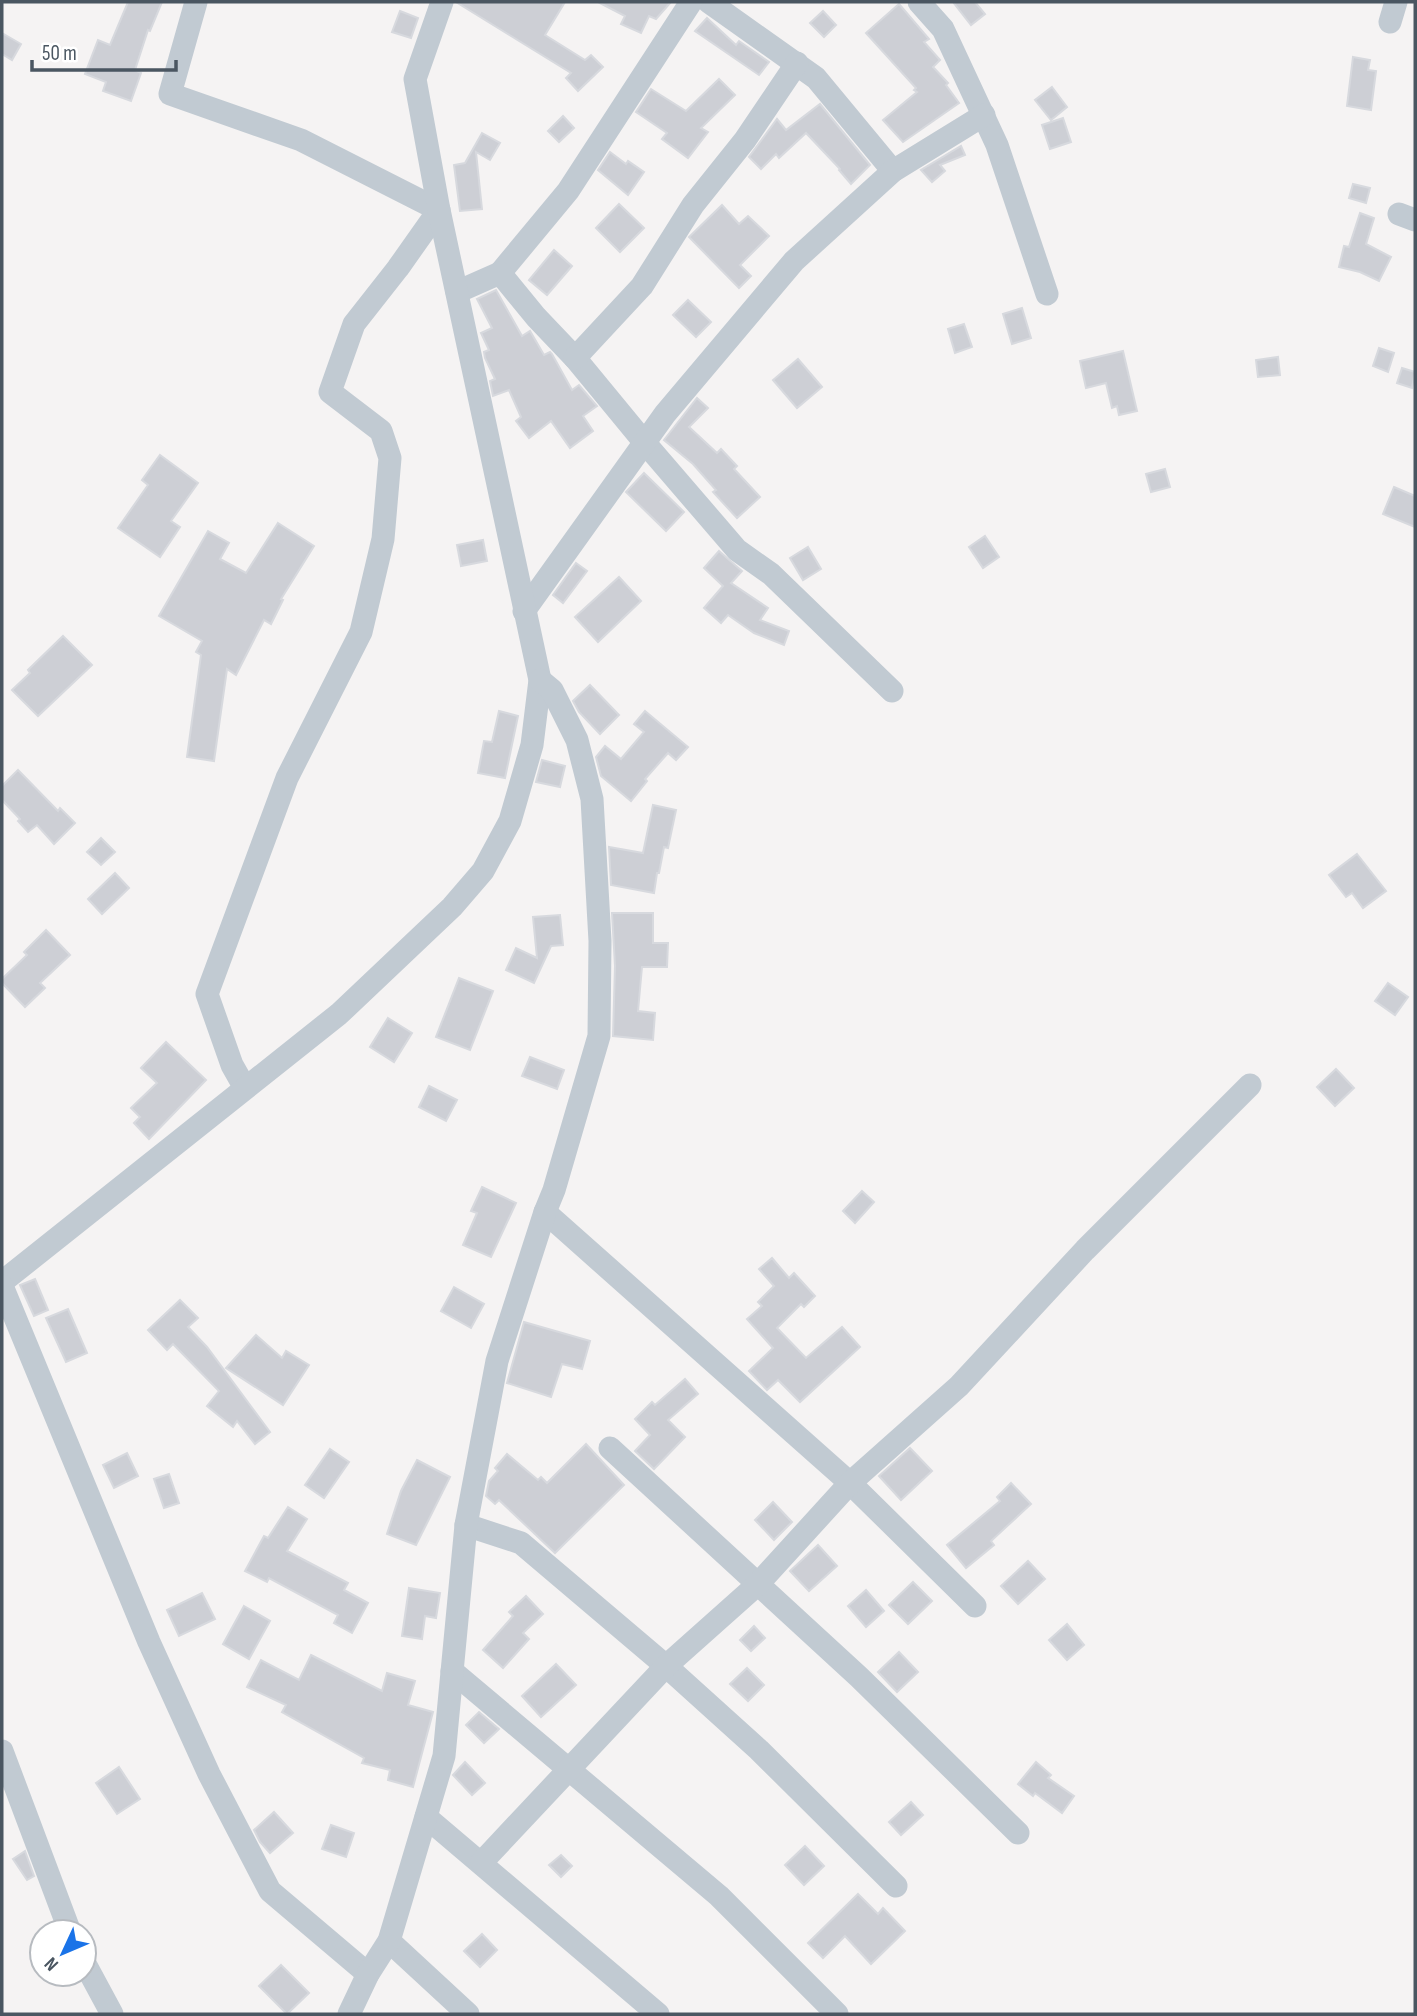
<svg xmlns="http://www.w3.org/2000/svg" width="1417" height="2016" font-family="'Sofia Sans Condensed',sans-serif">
<rect width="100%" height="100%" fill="#f5f3f3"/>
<g fill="#cdcfd5" stroke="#d7d9de" stroke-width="2">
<path d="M128,2H162L150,31L148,30L135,70L141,73L131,101L103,91L106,82L85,74L98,40L110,45Z"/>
<path d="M456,2H565L545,35L585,60L591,55L603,67L578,91L566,78L571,73Z"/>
<path d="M598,2H671L656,19L649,16L641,33L621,24L625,16Z"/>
<path d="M953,2H975L985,14L971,25Z"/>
<path d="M899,4L929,39L924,42L940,60L933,67L948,83L946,85L959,103L903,142L883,120L917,92L914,90L916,88L866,33Z"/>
<path d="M400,11L418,18L411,38L392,32Z"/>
<path d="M823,11L836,25L824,37L810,23Z"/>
<path d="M707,18L736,45L739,41L769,62L759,75L695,31Z"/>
<path d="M2,33L21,44L12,60L2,54Z"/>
<path d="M1353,57L1370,60L1368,70L1376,71L1371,110L1347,106Z"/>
<path d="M719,79L735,95L701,128L708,132L688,158L662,139L667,133L636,112L651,89L686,111Z"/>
<path d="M1052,87L1067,107L1051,120L1035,100Z"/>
<path d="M820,104L870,165L851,184L839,170L840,169L806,133L779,158L776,154L761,169L749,157L777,119L786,130Z"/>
<path d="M563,116L574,128L559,142L548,131Z"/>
<path d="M1063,118L1071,142L1050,149L1042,125Z"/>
<path d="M482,133L500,143L490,160L476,152L482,209L460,211L454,165L465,163Z"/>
<path d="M961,146L965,155L940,165L945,171L932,182L921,170Z"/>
<path d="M610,152L626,164L628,161L644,172L628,195L598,170Z"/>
<path d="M1353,184L1370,188L1366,203L1349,198Z"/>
<path d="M619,204L644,228L620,252L596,228Z"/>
<path d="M722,205L739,224L748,216L769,236L740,265L751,276L739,288L689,237Z"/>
<path d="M1360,213L1374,218L1366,244L1391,257L1379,281L1360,272L1339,267L1344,246L1349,247Z"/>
<path d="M554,250L572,266L547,295L529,280Z"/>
<path d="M496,290L522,336L530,331L544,355L550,352L552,354L572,390L579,385L597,406L583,416L593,431L570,448L551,421L529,438L516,421L521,417L509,390L493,396L490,381L495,379L485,358L484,352L489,350L481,333L492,328L477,299Z"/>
<path d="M688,300L711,322L696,337L673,315Z"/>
<path d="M1022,308L1031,338L1012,344L1003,314Z"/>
<path d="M964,324L972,347L955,353L948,329Z"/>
<path d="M1379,348L1394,353L1388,372L1373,366Z"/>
<path d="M1123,351L1137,411L1119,415L1117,406L1112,408L1106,383L1086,388L1080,361Z"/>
<path d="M1278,357L1280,375L1258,377L1256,360Z"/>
<path d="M798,359L822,387L797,408L773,380Z"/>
<path d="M1402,368L1415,372L1412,388L1397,383Z"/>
<path d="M697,398L708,408L689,427L717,453L721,449L737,466L734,469L760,497L737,518L713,492L716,490L693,464L664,440Z"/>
<path d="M160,455L198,483L171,521L180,527L160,557L118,528L148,485L142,480Z"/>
<path d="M1165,469L1170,487L1151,492L1146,474Z"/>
<path d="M644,473L684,512L666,531L626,492Z"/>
<path d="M1394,487L1415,496V527L1383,514Z"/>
<path d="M278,523L314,546L281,599L283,600L271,624L264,620L236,675L227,669L214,761L187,757L201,655L196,652L202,641L159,616L208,531L229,543L220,559L246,573Z"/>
<path d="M985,536L999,557L983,568L969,547Z"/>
<path d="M483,540L487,561L461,566L457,545Z"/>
<path d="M808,547L821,569L803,580L790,558Z"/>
<path d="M719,551L742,571L731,583L768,608L760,620L789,631L784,645L754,633L728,615L721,623L704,608L723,586L704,568Z"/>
<path d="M576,563L587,571L563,603L553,595Z"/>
<path d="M619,577L641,601L598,642L575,617Z"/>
<path d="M63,636L92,665L38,716L12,690L30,673L28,670Z"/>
<path d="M590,685L619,715L600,734L579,712L573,701Z"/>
<path d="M499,711L518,716L505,778L478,773L484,741L492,742Z"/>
<path d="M645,711L688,747L676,760L668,753L645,779L647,781L631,801L601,776L596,757L605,746L621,759L644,732L634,724Z"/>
<path d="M542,760L565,766L560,787L536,782Z"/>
<path d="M18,770L58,811L60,808L75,823L54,844L37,825L28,832L18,821L20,819L2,800V786Z"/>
<path d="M653,805L676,810L668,848L664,847L659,873H657L654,893L611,885L609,847L643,853Z"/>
<path d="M101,838L115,852L101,865L87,852Z"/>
<path d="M1357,854L1386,891L1363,908L1352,893L1346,897L1329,875Z"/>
<path d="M115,873L129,888L102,914L88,899Z"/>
<path d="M612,913H653V943H668L667,967H642L638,1011L655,1013L653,1040L613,1036L615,966Z"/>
<path d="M560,915L563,945L551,946L534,983L506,970L516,948L537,958L533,917Z"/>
<path d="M46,930L70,955L40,983L45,988L25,1007L2,983V979L27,955L24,952Z"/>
<path d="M459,978L493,991L470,1050L436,1037Z"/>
<path d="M1388,983L1408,997L1395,1015L1375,1001Z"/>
<path d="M388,1018L412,1033L394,1062L370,1047Z"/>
<path d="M166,1042L206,1080L149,1139L134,1123L140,1117L131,1108L157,1083L141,1068Z"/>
<path d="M530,1057L564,1070L557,1089L522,1076Z"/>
<path d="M1336,1069L1354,1088L1335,1106L1317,1087Z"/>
<path d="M429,1086L457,1100L446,1121L419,1107Z"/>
<path d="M482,1187L516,1203L491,1257L463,1245L477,1213L471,1211Z"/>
<path d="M862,1191L874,1202L855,1223L843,1211Z"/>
<path d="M772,1258L789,1278L794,1273L815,1296L804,1307L801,1304L777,1328L806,1358L842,1327L860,1347L800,1402L778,1380L767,1390L749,1371L773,1348L747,1319L762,1306L758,1302L774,1286L759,1269Z"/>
<path d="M35,1279L48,1310L34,1316L20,1285Z"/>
<path d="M454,1287L484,1304L471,1328L441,1311Z"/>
<path d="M180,1300L198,1318L188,1327L207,1347L270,1432L255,1444L237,1421L233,1427L207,1406L219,1391L173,1344L167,1350L148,1330Z"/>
<path d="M68,1309L87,1353L66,1362L46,1318Z"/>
<path d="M524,1322L590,1341L582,1369L562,1364L551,1397L507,1383Z"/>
<path d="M256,1335L282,1358L286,1351L309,1365L283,1405L226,1368Z"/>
<path d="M685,1379L698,1394L668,1420L685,1437L654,1469L635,1451L650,1435L635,1419L652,1402L655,1405Z"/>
<path d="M586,1444L624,1485L555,1553L499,1500L495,1504L486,1496L489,1481L498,1471L495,1468L507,1454L538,1480L541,1477L547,1483Z"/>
<path d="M910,1448L932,1471L901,1500L879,1476Z"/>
<path d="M330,1449L349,1462L324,1498L305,1485Z"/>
<path d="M127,1453L138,1476L114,1488L103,1465Z"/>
<path d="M417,1460L450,1477L416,1545L387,1534L401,1491Z"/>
<path d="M169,1474L179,1503L164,1508L154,1479Z"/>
<path d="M1011,1483L1031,1504L991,1541L994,1545L966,1568L947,1545L1000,1501L997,1497Z"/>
<path d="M773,1502L792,1522L774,1540L755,1520Z"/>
<path d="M288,1507L307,1519L287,1551L348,1583L344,1590L368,1603L352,1633L334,1623L338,1615L269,1578L267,1582L245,1571L264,1536L268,1538Z"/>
<path d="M818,1545L837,1566L809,1591L790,1571Z"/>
<path d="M1028,1561L1045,1579L1018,1604L1001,1586Z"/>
<path d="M913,1582L932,1601L908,1624L889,1605Z"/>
<path d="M409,1588L440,1593L436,1618L425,1616L422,1639L402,1636Z"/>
<path d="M866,1590L884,1611L866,1627L848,1606Z"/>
<path d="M202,1593L215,1619L179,1636L167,1610Z"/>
<path d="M526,1596L543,1614L523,1633L529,1639L503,1668L483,1650L513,1616L509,1612Z"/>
<path d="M244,1606L270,1621L249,1659L223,1644Z"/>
<path d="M1067,1624L1084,1645L1067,1660L1049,1640Z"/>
<path d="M754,1626L765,1638L751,1651L740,1640Z"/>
<path d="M899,1652L918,1672L897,1692L878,1672Z"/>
<path d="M311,1655L382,1691L387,1673L415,1681L408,1705L433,1712L413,1787L388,1780L390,1770L362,1763L364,1758L282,1712L286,1705L247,1687L261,1660L299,1680Z"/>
<path d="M556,1664L576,1685L541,1717L522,1696Z"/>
<path d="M747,1668L764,1685L748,1701L730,1684Z"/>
<path d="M479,1712L499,1729L484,1743L466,1725Z"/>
<path d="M465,1762L485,1783L472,1795L453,1775Z"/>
<path d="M1036,1762L1051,1775L1048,1778L1074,1796L1062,1813L1035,1793L1033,1796L1018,1784Z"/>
<path d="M119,1767L140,1799L117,1814L96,1783Z"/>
<path d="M911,1802L923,1815L901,1835L889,1822Z"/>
<path d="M274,1812L293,1833L270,1853L260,1842L254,1830Z"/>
<path d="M331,1825L354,1833L346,1857L322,1849Z"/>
<path d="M805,1846L824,1866L804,1885L785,1865Z"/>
<path d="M25,1851L34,1876L27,1880L13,1859Z"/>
<path d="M561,1855L572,1866L561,1877L549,1865Z"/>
<path d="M858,1894L878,1914L883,1908L905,1931L871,1964L845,1936L823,1958L808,1943Z"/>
<path d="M482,1934L497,1950L480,1967L464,1951Z"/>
<path d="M281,1965L309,1993L287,2014L259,1986Z"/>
</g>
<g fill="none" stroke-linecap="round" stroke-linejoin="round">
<g stroke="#c1cad2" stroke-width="23">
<path d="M196,2L170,94L301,140L439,210L398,268L354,324L330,392L381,431L390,458L383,539L361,632L287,778L207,994L232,1065L245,1088"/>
<path d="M709,2L816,78L893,171"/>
<path d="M919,2L943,29L997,145L1047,294"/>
<path d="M1390,22L1396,2"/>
<path d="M1399,214L1415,220"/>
<path d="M500,273L568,191L691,2"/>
<path d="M457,292L500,273L536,317L575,358L645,443L737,550L771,574L892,691"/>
<path d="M575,358L642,286L693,205L745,140L797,63"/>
<path d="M524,611L665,414L794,261L893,171L984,115"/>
<path d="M545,1212L850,1483L975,1606"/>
<path d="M2,1282L339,1014L452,907L483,871L510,821L532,745L540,680L439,210L415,79L442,2"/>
<path d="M2,1286L149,1642L209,1774L270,1891L368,1974"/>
<path d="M610,1448L859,1677L1018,1833"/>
<path d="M466,1525L521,1543L666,1666L759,1750L896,1886"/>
<path d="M452,1671L719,1896L837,2014"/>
<path d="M2,1751L70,1932"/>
<path d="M426,1817L658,2014"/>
<path d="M482,1862L666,1666L758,1584L850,1483L959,1386L1085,1250L1250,1085"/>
<path d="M389,1941L468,2014"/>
<path d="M84,1962L112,2014"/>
<path d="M349,2014L368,1974L389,1941L444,1756L466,1525L497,1361L545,1212L554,1190L599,1036L600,941L592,799L577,740L552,690L540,680"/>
</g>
</g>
<rect width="1417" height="2016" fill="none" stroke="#4a5661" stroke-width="7"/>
<g transform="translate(63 1953) rotate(226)"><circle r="33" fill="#ffffff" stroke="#b7bbc0" stroke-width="2"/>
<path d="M0-5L12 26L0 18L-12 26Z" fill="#1a73e8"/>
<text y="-10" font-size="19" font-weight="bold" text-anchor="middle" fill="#4a5661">N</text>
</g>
<path d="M32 60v10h144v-10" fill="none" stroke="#4a5661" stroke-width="3.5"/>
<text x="42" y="60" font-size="21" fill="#4a5661" stroke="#ffffff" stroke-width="5" paint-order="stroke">50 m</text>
</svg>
